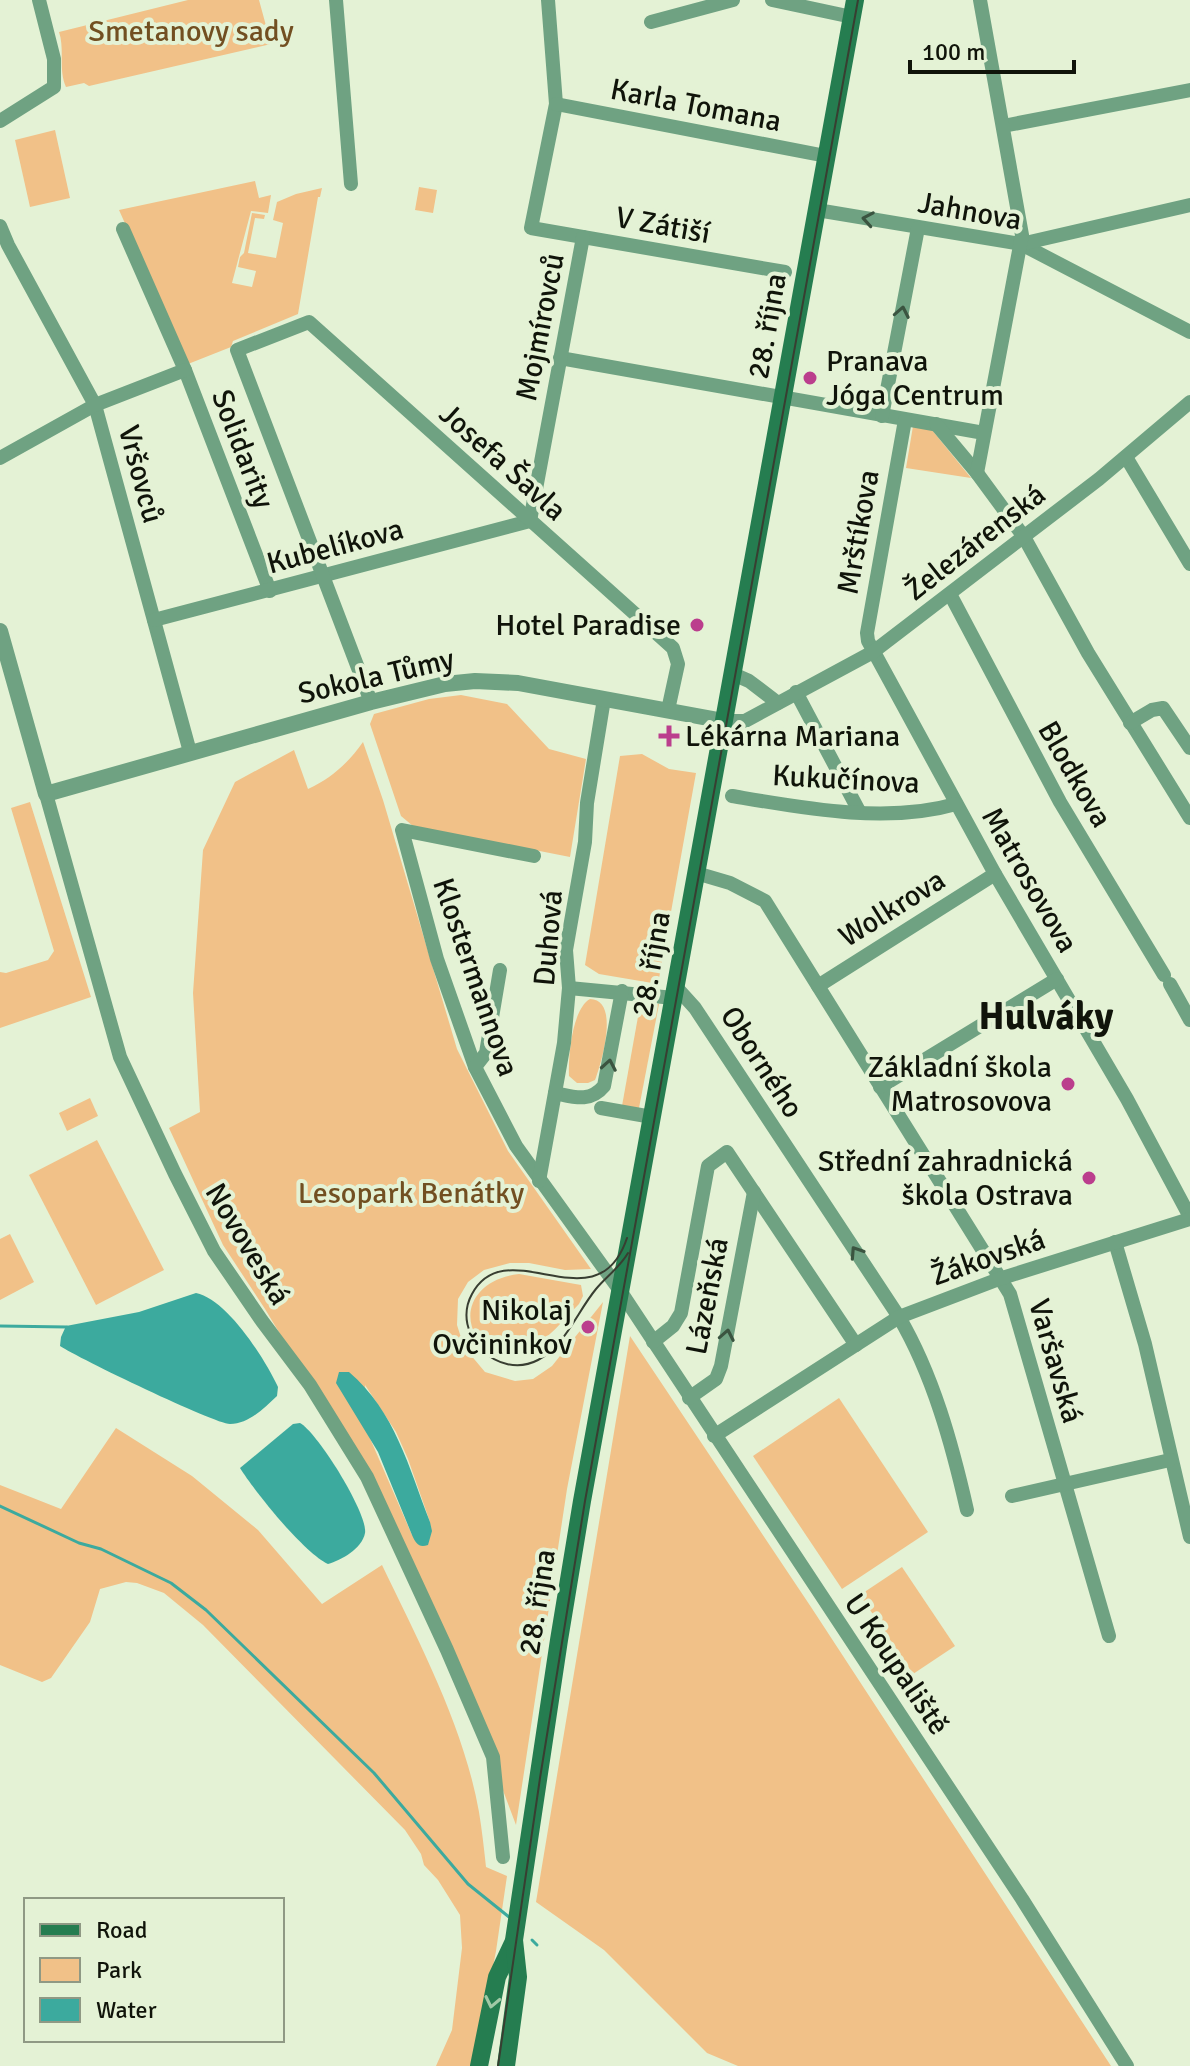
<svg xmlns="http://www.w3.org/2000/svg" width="1190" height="2066" font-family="Signika,sans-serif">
<rect width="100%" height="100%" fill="#e4f2d5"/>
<g fill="#f1c188" fill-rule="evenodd">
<path d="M188,0H259L271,44L89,86L84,83L66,87C58,70 65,49 59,32Z"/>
<path d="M55,130L70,198L30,207L15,140Z"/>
<path d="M255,181L259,198L271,195L268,213L251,211L232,283L252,287L256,271L238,267L240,257L244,253L252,213L265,215L264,219L255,218L248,253L276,258L283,223L273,220L277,202L296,194L322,188L320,197H318L298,314L233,341L231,347L188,364L119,210Z"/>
<path d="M419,187L437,190L433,213L415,210Z"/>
<path d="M913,426L932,430L971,478L906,468Z"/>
<path d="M461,695L507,704L549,749L586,759L570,857L413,826L401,816L370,724L374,714L429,699Z"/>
<path d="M363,742L383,800L457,1049L508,1151L591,1269L565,1270L529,1263H510L484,1270L468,1282L458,1299L457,1325L464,1347L485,1372L515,1381L533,1379L552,1366L603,1302L567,1489L516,1825L449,1647L368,1480L265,1309L223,1245L169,1128L200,1112L193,993L203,850L235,782L294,750L308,789C332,778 348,763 363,742ZM365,1385L396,1432L408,1459L430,1522L412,1535L369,1436Z"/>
<path d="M642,754L669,769L696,773L658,984L599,974L585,965L620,756Z"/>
<path d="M30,802L91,997L0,1028V972L6,973L48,960L54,951L11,808Z"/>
<path d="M590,999C620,1000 602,1061 595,1080L588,1083H577L569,1076C568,1057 572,1009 590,999Z"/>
<path d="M641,1000L659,1004L639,1108L622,1106Z"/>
<path d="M90,1098L98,1116L67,1131L59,1113Z"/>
<path d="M97,1140L164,1270L96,1305L29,1175Z"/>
<path d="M10,1234L34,1282L0,1300V1239Z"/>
<path d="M519,1274L581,1285L583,1296L579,1304C556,1327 534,1360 499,1352L497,1357C452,1328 467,1280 519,1274Z"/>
<path d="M630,1336L811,1607L1111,2066H738L707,2053L604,1950L536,1902Z"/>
<path d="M839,1398L928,1532L842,1589L753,1456Z"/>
<path d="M116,1428L192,1476L258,1530L322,1604L382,1565C419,1642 464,1727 479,1812C482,1830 484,1849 486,1867L507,1876L496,1951L474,2066H436L452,2030L462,1948L460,1915L438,1880L424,1865L421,1854L405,1830L203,1625L164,1593L137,1583L126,1582L100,1589L90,1622L51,1678L42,1682L0,1665V1485L61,1509Z"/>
<path d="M902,1567L955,1646L913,1674L860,1595Z"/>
</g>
<g fill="#3caa9e">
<path d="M196,1293C227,1299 265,1359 278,1387L277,1396C264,1408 249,1424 230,1424C215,1424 78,1358 60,1346L61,1337L66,1326L139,1312Z"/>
<path d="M339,1372H349C395,1411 409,1468 430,1522L432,1531L428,1545C419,1548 416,1544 412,1535L378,1452L336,1383Z"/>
<path d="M300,1423C318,1433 368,1514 365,1533C362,1549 341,1560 328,1564C304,1553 255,1492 240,1468L293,1424Z"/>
</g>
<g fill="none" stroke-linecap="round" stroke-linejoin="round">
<g stroke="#3caa9e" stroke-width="3">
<path d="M0,1326L67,1327"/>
<path d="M0,1506L79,1543L101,1549L171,1583L206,1610L374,1773L468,1884L509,1917"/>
<path d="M532,1940L537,1945"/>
</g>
<g stroke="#6fa282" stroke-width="14">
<path d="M336,0L351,184"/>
<path d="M548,0L556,104L531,228L785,272"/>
<path d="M772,0L852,17"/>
<path d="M651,22L733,0"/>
<path d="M556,104L826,156"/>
<path d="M0,121L54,87V59L39,0"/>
<path d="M1003,126L1190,90"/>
<path d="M817,210L1021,244L1190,332"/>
<path d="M0,226L8,245L95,405L190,752"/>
<path d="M123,229L185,370L270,591"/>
<path d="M1021,244L1190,205"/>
<path d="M560,358L984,433"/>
<path d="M882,416L918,228"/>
<path d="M905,420L867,633L868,641L995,874L1127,1099L1190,1217"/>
<path d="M936,424L977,473L1024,537L1088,653L1190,818"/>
<path d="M1126,457L1190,564"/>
<path d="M0,458L95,405L185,370"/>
<path d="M977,473L1022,235L980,0"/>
<path d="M950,594L1060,802L1164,975"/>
<path d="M154,620L530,521L583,237"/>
<path d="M733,674L749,681L778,703"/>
<path d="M796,692L859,811"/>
<path d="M371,702L237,350L309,322L673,648L678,664L668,710"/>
<path d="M724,721H745L873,652L1099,479L1190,402"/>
<path d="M1130,723L1152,710L1163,708L1190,748"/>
<path d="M46,794L120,1057L175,1174L214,1251L262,1321L310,1385L367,1477L447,1650L493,1757L503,1857"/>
<path d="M732,796C803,808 887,824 956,804"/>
<path d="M534,856L402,830L437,959L475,1067L516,1146L621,1292L1022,1899L1127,2066"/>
<path d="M696,873L730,883L765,901L1010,1294L1109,1636"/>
<path d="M1170,984L1190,1020"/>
<path d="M818,986L995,874"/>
<path d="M676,987L695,1008L899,1317C933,1375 952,1444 967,1510"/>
<path d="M569,988L674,998"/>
<path d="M475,1067L486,1053L500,970"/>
<path d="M880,1087L1057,979"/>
<path d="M555,1093C574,1097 590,1103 604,1086L622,991"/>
<path d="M601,1108L652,1117"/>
<path d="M539,1181L564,1043L569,988L566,950L585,842L587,803L604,699"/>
<path d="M1115,1242L1145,1344L1190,1537"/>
<path d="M653,1342L673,1326L681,1313L708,1166L727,1152L856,1345"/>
<path d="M689,1398L716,1379L721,1366L754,1192"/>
<path d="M714,1436L899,1317L999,1279L1190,1219"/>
<path d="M1012,1496L1170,1460"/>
</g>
<path stroke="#6fa282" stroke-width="16" d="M0,631L46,794L371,702L445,684L475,681L518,683L724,721"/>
<g stroke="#257d50" stroke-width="18">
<path d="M479,2066L497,1977L513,1943"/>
<path d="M506,2066L518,1977L514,1940L559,1640L582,1501L855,0"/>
</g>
<g stroke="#383e31" stroke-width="2">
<path d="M627,1238C597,1328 507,1229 472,1294C450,1334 498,1381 538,1360C565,1346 577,1312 596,1289C606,1277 620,1267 628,1253"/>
<path d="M498,2066L540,1778L585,1501L858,0"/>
</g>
</g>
<defs><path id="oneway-chevron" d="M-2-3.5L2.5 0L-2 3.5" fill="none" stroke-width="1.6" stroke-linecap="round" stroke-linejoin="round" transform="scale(2)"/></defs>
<g stroke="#3b5440">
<use href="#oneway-chevron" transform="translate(868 219) rotate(-170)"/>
<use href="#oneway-chevron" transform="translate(902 312) rotate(-79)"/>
<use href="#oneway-chevron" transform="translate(609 1065) rotate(-80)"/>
<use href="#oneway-chevron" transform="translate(856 1252) rotate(-123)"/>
<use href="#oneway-chevron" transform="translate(727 1335) rotate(-79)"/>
</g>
<use stroke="#a1c9a6" href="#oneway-chevron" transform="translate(492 2002) rotate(102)"/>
<g fill="#bb3e8d" stroke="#e4f2d5" stroke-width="3">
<circle cx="810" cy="378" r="8"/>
<circle cx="697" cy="625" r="8"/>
<path d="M665 724h8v8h8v8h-8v8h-8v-8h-8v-8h8z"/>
<circle cx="1068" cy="1084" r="8"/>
<circle cx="1089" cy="1178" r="8"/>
<circle cx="588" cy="1327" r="8"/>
</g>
<g text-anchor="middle" stroke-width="8" stroke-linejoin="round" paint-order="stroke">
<g font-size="30" fill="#724f21" stroke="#e4f2d5">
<text x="191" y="41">Smetanovy sady</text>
<text x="411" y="1203">Lesopark Benátky</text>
</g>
<g font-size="30" fill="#10140a" stroke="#e4f2d5">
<text transform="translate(696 105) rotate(11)" y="10">Karla Tomana</text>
<text transform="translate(970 211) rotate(10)" y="10">Jahnova</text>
<text transform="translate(663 225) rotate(10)" y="10">V Zátiší</text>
<text transform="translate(767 326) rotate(-80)" y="10">28. října</text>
<text transform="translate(540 327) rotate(-79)" y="10">Mojmírovců</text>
<text transform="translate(243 449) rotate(69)" y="10">Solidarity</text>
<text transform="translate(503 462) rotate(42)" y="10">Josefa Šavla</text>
<text transform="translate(141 474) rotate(75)" y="10">Vršovců</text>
<text transform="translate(858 532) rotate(-80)" y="10">Mrštíkova</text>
<text transform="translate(975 542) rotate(-38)" y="10">Železárenská</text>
<text transform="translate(335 546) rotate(-15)" y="10">Kubelíkova</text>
<text transform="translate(376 676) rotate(-13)" y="10">Sokola Tůmy</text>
<text transform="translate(1075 774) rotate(60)" y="10">Blodkova</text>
<text transform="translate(846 779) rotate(3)" y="10">Kukučínova</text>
<text transform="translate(1030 880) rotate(60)" y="10">Matrosovova</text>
<text transform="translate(892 908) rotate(-32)" y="10">Wolkrova</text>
<text transform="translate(548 938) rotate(-85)" y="10">Duhová</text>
<text transform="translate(651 964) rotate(-80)" y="10">28. října</text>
<text transform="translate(476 977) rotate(71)" y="10">Klostermannova</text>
<text transform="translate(762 1062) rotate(57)" y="10">Oborného</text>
<text transform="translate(248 1244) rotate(59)" y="10">Novoveská</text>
<text transform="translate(988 1257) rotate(-19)" y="10">Žákovská</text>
<text transform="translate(707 1296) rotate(-79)" y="10">Lázeňská</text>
<text transform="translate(1056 1361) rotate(74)" y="10">Varšavská</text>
<text transform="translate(537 1602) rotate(-81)" y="10">28. října</text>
<text transform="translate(897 1664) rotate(56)" y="10">U Koupaliště</text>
</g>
<g font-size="30" fill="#10140a" stroke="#e4f2d5" text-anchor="end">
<text x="826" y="371" text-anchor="start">Pranava<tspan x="826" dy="34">Jóga Centrum</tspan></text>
<text x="681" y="635">Hotel Paradise</text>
<text x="685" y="746" text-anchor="start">Lékárna Mariana</text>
<text x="1052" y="1077">Základní škola<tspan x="1052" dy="34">Matrosovova</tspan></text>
<text x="1073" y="1171">Střední zahradnická<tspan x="1073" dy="34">škola Ostrava</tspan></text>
<text x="572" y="1320">Nikolaj<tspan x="572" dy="34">Ovčininkov</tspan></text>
</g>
<g font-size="38" font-weight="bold" fill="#10140a" stroke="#e4f2d5">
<text x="1046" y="1029">Hulváky</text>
</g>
</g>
<rect x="24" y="1898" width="260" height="144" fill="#e4f2d5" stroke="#8f9984" stroke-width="2"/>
<rect x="40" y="1924" width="40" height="12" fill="#257d50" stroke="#8f9984" stroke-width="2"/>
<text x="96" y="1938" font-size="24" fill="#10140a">Road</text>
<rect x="40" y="1958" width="40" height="24" fill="#f1c188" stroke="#8f9984" stroke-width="2"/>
<text x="96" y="1978" font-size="24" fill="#10140a">Park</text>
<rect x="40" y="1998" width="40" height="24" fill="#3caa9e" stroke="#8f9984" stroke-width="2"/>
<text x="96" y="2018" font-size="24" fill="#10140a">Water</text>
<path d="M910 60v12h164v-12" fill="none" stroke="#10140a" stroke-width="4"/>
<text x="922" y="60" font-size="24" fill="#10140a" stroke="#e4f2d5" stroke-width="6" paint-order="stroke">100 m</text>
</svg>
